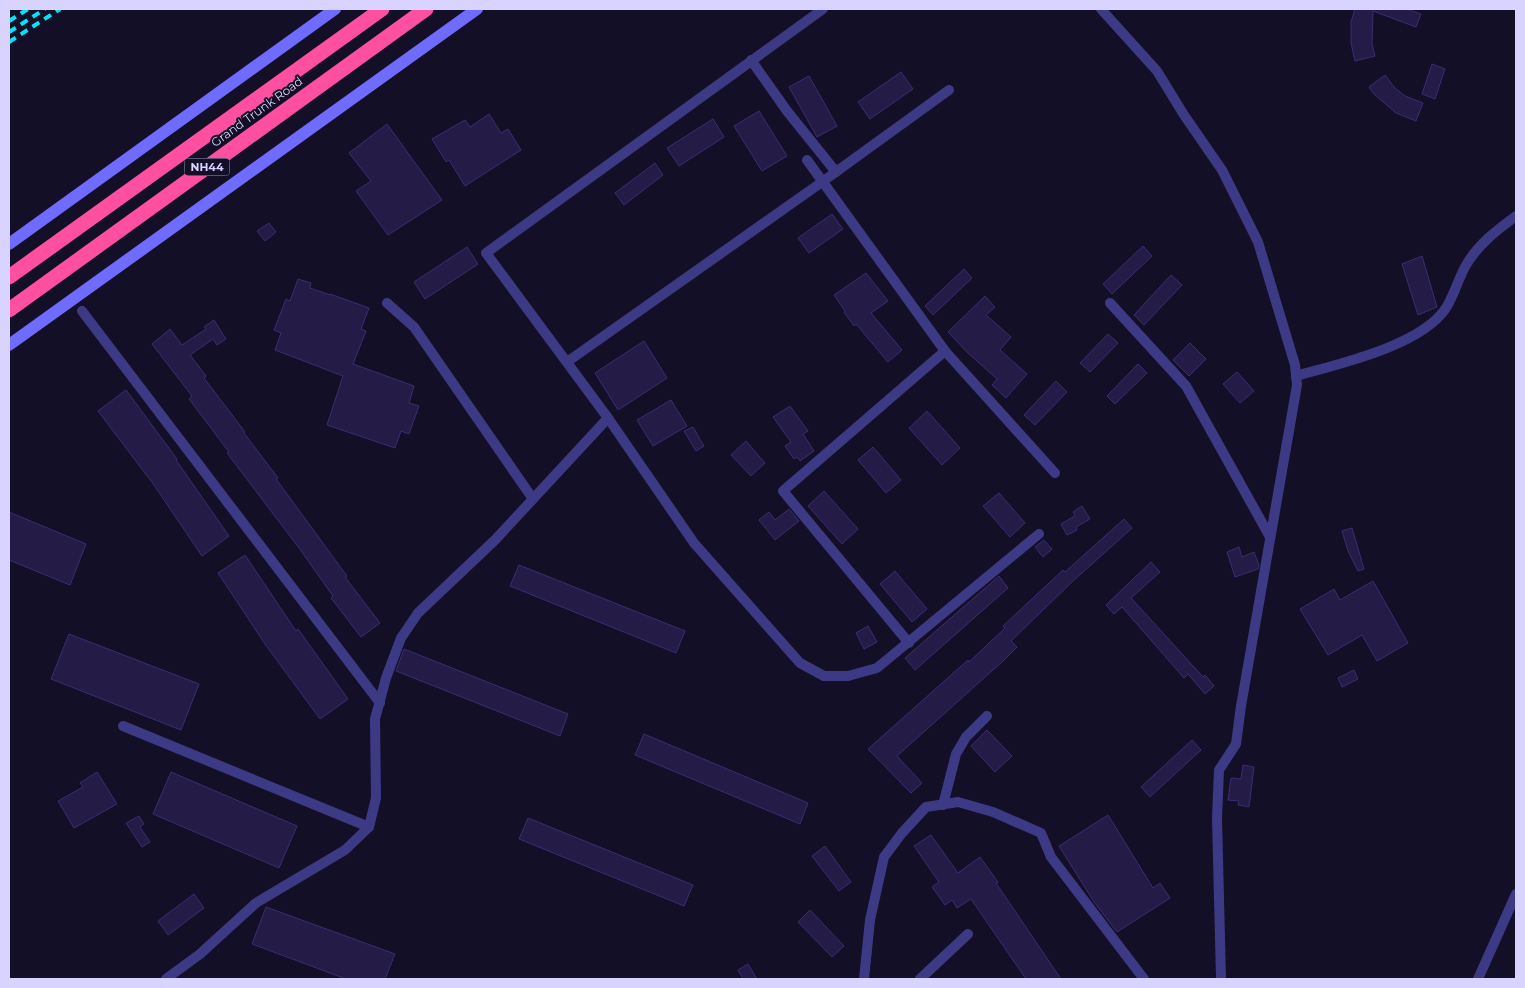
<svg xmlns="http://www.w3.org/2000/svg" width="1525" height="988" font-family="Montserrat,sans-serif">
<rect width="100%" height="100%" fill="#130f26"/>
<g fill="#241b47" stroke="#3b2d73">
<path d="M1355,9H1407L1421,14L1416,27L1373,11L1372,44L1375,56L1355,61L1351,43V22Z"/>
<path d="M1432,64L1445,69L1435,99L1422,94Z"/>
<path d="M901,72L913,89L870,119L858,102Z"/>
<path d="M1385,75L1394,87L1405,96L1423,103L1416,121L1396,113L1374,94L1369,87Z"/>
<path d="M809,76L837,126L817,137L789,87Z"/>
<path d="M759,111L787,156L762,171L734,126Z"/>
<path d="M489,114L501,133L508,129L521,150L465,186L449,160L446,162L432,139L465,120L470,127Z"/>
<path d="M713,119L724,137L679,166L667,148Z"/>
<path d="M387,124L442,200L388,235L356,191L371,181L349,153Z"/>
<path d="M655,163L663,175L624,205L615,193Z"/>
<path d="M832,214L843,229L809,253L798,238Z"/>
<path d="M269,223L276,232L265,241L257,231Z"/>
<path d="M1143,246L1152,256L1112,294L1103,284Z"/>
<path d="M467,247L478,264L425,299L414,282Z"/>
<path d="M1422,256L1437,307L1418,315L1402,264Z"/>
<path d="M964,269L972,278L933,315L925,306Z"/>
<path d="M866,273L888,301L871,313L902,350L888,362L856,324L854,326L844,312L845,311L834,295Z"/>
<path d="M1171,275L1182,285L1144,325L1134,315Z"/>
<path d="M298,279L311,283L310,288L330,295V294L369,308L361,329L366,331L353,364L414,386L409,403L419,406L409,434L401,431L395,448L327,425L343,376L275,350L281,333L274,330L286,299L290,301Z"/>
<path d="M985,296L995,307L986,315L1011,337L1000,350L1027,374L1006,398L992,385L997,379L968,353L948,332Z"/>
<path d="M214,320L226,339L217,345L213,339L190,355L206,376L204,378L245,432L244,433L278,478L276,479L347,576L345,577L380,623L361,637L331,598L333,596L299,548L227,453L229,452L189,399L192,396L152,344L170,329L182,345L206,329L204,327Z"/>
<path d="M1108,334L1118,343L1090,372L1080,363Z"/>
<path d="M644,341L667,378L618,410L595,373Z"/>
<path d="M1190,343L1206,359L1189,376L1173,360Z"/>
<path d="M1138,364L1147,373L1115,404L1107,396Z"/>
<path d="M1237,372L1254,391L1240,403L1223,384Z"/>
<path d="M1056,381L1067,392L1035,425L1024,415Z"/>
<path d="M126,390L177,459L176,460L229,536L202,556L154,485L98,411Z"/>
<path d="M671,400L687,426L653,446L637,420Z"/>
<path d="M790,406L808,431L803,434L814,451L800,461L797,457L794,459L785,446L791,442L773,417Z"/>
<path d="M927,411L960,448L942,465L909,428Z"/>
<path d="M693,427L704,446L696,451L684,431Z"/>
<path d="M746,441L765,463L751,476L731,455Z"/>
<path d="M873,447L901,480L886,493L858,460Z"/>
<path d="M824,491L858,529L842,544L808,506Z"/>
<path d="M999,493L1025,523L1010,537L983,506Z"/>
<path d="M1082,506L1090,519L1076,527L1077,530L1067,535L1061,524L1075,516L1073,512Z"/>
<path d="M789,509L799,521L775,540L759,520L769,512L775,520Z"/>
<path d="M9,512L86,544L70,585L9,560Z"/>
<path d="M1124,519L1132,528L1073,581L1011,641L1017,647L1004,660L897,756L922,783L911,793L868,749L968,660L969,662L1005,628L1003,626L1063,570L1065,572Z"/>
<path d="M1352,528L1364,569L1358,571L1348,551L1342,531Z"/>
<path d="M1044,540L1052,549L1043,557L1035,547Z"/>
<path d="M1239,547L1242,557L1254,552L1259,565L1258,569L1235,577L1227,552Z"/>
<path d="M245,555L296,631L298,629L348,699L320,719L265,644L218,573Z"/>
<path d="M1151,562L1160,572L1131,598L1203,677L1205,675L1214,686L1205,694L1188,674L1184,678L1122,607L1114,614L1106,605Z"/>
<path d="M519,565L685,631L676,653L510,586Z"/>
<path d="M895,571L927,609L912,622L880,584Z"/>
<path d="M999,576L1008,588L915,670L905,658Z"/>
<path d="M1373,581L1408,643L1377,661L1362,635L1328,655L1300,609L1334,589L1340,600Z"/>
<path d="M868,626L877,642L864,649L856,633Z"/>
<path d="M69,634L199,684L181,730L51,679Z"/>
<path d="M404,649L568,714L560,736L396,671Z"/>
<path d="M1354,670L1358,679L1342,687L1338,678Z"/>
<path d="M987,730L1012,756L995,772L971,746Z"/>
<path d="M644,734L808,803L800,824L635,755Z"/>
<path d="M1192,740L1201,750L1150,797L1141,787Z"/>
<path d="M1243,765L1254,767L1249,807L1238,805L1239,801L1228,800L1231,778L1241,779Z"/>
<path d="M97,772L117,804L74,828L58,801L83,787L80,783Z"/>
<path d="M171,772L297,826L279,868L153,814Z"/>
<path d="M1108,815L1153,888L1160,883L1170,898L1117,932L1094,902L1059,846Z"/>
<path d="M139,816L144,824L140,827L150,842L142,847L126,823Z"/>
<path d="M528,818L693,885L684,906L519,839Z"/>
<path d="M931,835L958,873L980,857L998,882L996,883L1061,979H1026L971,899L957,908L952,900L945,905L932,887L939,882L914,846Z"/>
<path d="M825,846L851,882L839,891L812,856Z"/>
<path d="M194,894L204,908L168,935L158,921Z"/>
<path d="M266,907L395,954L385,979H346L252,944Z"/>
<path d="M810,910L844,946L832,957L798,922Z"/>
<path d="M748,964L757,979H743L738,970Z"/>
</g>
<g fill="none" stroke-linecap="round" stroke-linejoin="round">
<g stroke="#3d3a85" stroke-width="10">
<path d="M823,9L486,253L608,418L694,543L800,663L824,676H848L877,668L1039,534"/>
<path d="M1101,9L1157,71L1184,115L1222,170L1258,242L1295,365L1297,385L1241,706L1236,744L1219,770L1217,818L1221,979"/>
<path d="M751,60L787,111L836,172"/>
<path d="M807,160L945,351L1055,473"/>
<path d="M387,303L414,327L533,499"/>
<path d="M1110,303L1186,386L1270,537"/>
<path d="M82,311L380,703"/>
<path d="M567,362L822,182L949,90"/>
<path d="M1296,376C1338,364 1421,346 1446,308C1454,295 1458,280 1465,267C1477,245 1497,230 1516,216"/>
<path d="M909,643L783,491L945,351"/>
<path d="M123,726L369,827"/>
<path d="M943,805L956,754L966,737L987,716"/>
<path d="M166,979L200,954L256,903L345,850L369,827L376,798L375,719L386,678L401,638L418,613L495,540L608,418"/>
<path d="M864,979L870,920L884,857L902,833L926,807L958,802L993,812L1041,833L1051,857L1144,979"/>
<path d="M920,979L968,934"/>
<path d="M1478,979L1516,894"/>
</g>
<g stroke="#6f6bff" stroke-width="12">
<path d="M9,244L335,9"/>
<path d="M9,345L477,9"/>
</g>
<g stroke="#ff4fa3" stroke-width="15">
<path d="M9,277L382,9"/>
<path d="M9,310L426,9"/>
</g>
<g stroke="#00e5ff" stroke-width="4" stroke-dasharray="8 6" stroke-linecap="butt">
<path d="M9,21L28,9"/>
<path d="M9,32L45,9"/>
<path d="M9,42L60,9"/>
</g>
</g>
<g text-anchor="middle" stroke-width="4" stroke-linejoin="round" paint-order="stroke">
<rect fill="#130f26" stroke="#9e99be" stroke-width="1" x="184.5" y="158.5" width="45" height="17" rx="4"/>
<g font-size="11" font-weight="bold" fill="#d9d4ff">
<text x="207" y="171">NH44</text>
</g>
<g font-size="12" fill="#d9d4ff" stroke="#130f26">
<text transform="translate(257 112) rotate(-36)" y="4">Grand Trunk Road</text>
</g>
</g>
<rect width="1525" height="988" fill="none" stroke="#d9d4ff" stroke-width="20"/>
</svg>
